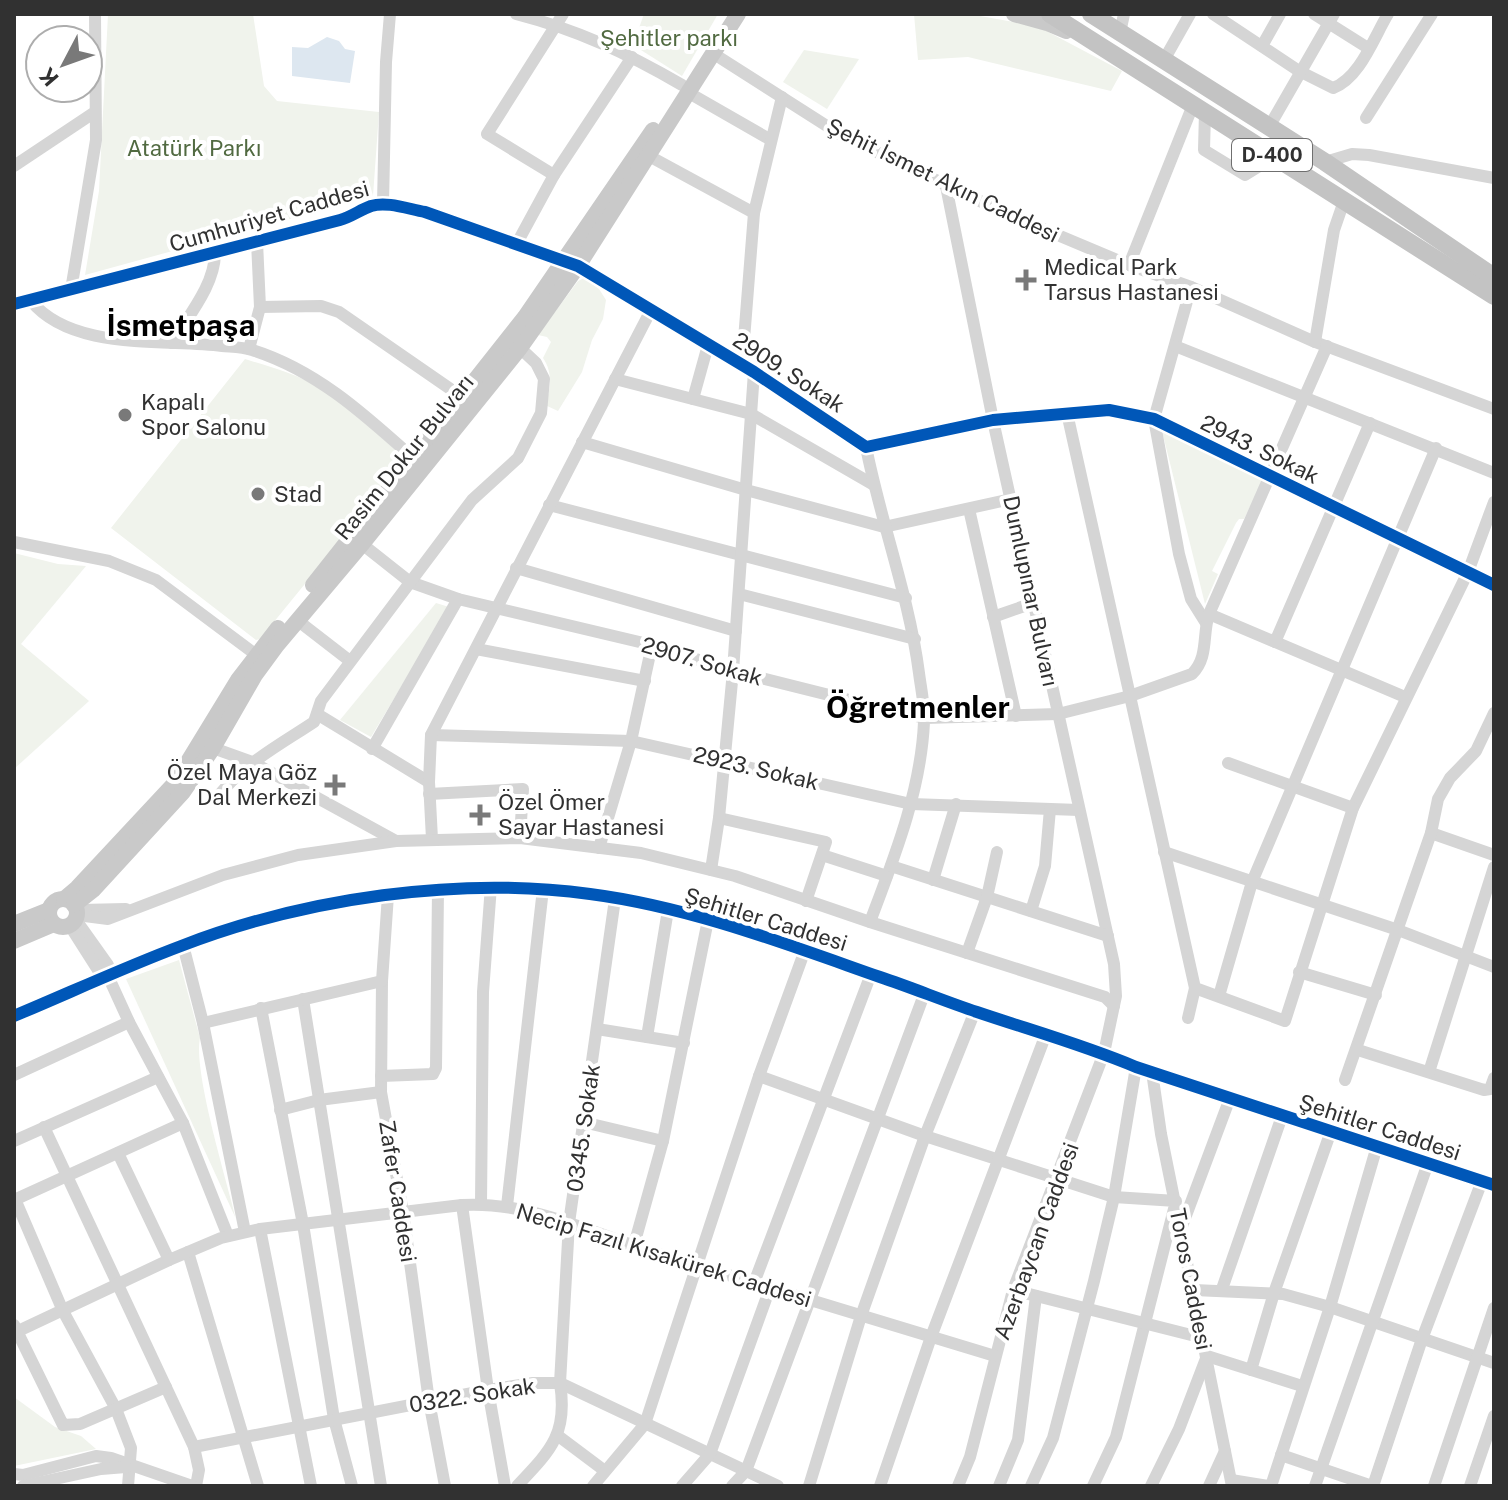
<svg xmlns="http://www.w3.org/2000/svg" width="1508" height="1500" font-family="'Public Sans',sans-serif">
<rect width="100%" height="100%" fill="#fff"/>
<g fill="#f0f3ec">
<path d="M108,14H253L264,86L277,101L379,112L373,196L85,275L99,191Z"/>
<path d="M644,14H718L682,76L633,45Z"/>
<path d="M914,14H969L1037,26L1122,71L1111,91L968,57L918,60Z"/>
<path d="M804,50L859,59L827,109L783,82Z"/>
<path d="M584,278L599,289L606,300L603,319L592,340L582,372L558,411L545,405C551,390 553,372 543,358L551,342L547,337L538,335L578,281Z"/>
<path d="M245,359C270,367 297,374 320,388C352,407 379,435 406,460L260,639L256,640L111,528Z"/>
<path d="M1162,431L1265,476L1244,519H1239L1236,523L1212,571L1218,574L1205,604Z"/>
<path d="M14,553L58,564L86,566L21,644L89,701L14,769Z"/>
<path d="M436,603L449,607L371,737L340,720Z"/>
<path d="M179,960L200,1038C193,1072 227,1181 236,1219L126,979Z"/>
<path d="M14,1397L55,1427L81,1436L96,1449L14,1466Z"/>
</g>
<path fill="#dde7f0" d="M327,37L339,41L345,49L355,51L350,83L292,76V47L308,48Z"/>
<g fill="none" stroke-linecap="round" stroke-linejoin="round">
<g stroke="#d5d5d5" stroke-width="12">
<path d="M516,14C578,30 627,53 682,85"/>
<path d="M1213,14L1299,71L1333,88C1360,78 1374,37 1388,14"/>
<path d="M1314,14L1368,48"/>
<path d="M1120,33L1124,14"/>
<path d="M1262,46L1280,14"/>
<path d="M714,54L841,135L1003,212L1129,265L1191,287L1315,342L1494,409"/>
<path d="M1164,60L1190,14"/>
<path d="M689,93L771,140"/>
<path d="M1205,112L1204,150L1245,175L1274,157"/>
<path d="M1366,118L1432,14"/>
<path d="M1269,127L1334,14"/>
<path d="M649,156L754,213"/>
<path d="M1325,162L1352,154L1369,155L1494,178"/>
<path d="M14,166L95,112"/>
<path d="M554,175L487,134L563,14"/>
<path d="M946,186L994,425L1114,964L1116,996L1104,1053L1013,1290L970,1457L958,1486"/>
<path d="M383,204L386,62L390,14"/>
<path d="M516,245L554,175L632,57"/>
<path d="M1129,265L1193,105"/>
<path d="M1191,287L1154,419L1179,554L1191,599L1206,623"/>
<path d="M71,290L96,140L95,14"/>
<path d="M31,301C72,351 163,339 222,346C232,347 242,347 252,350C316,370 364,414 413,458"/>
<path d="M14,304L340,220C351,217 360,210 371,206C387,201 408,209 425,212L578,266L754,372L866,447L993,420L1109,410L1154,419L1494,585"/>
<path d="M260,307L321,306L339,312L462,397"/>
<path d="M1315,342L1334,230L1344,201"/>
<path d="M172,343C188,316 215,285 215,253"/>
<path d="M1175,346L1494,473"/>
<path d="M249,349L260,307L257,242"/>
<path d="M742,365L754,213L782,97"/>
<path d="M615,379L751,414L874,485"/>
<path d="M693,399L708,345"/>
<path d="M1067,413L1195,988L1285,1021L1353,808L1468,572L1494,502"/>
<path d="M582,442L746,490L884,527L1011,499"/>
<path d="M866,447C881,523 909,596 919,673C921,689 925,706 924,722C921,791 894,858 870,922"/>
<path d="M549,505L906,598"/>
<path d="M969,509L1016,716"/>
<path d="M14,542L109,561L156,580L255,654"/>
<path d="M362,544L410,582L458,599L652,645L733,671L901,713L925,718L1058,714L1130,696L1192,674C1209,657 1202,635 1209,614L1327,346"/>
<path d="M516,568L736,631"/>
<path d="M739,594L915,639"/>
<path d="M1209,614L1405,697"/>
<path d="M993,617L1033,603"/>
<path d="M297,620L350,661"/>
<path d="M1275,642L1370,423"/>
<path d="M476,649L645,681"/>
<path d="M317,714L429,782"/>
<path d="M431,735L631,741L911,804L1079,810"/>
<path d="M213,748L252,762L396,841"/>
<path d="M372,749L458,599"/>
<path d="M1228,763L1353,808"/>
<path d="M220,794C245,763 281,744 314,722L321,701L472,500L518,458L541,413L544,379L536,363L520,348"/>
<path d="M429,794L523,789L520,838"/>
<path d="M719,818L826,842L806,901"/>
<path d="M1431,833L1494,855"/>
<path d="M432,839L429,782L431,735L651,310"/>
<path d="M599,848L631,741L652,645"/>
<path d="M1164,852L1398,930L1494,967"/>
<path d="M822,855L887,876"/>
<path d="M891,866L1108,936"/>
<path d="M711,870L719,818L733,671L754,372"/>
<path d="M933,880L956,804"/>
<path d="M388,895L382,981L381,1092L403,1212L429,1401L445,1486"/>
<path d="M81,910L126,909"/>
<path d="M1031,911L1045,866L1050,809"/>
<path d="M77,915L108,919L223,875L298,855L396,841L520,838L641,853L735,876L870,922L1105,997L1114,1006"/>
<path d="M76,920L108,965V976L129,1022L183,1123L228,1236"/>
<path d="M70,926L98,970L108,976"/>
<path d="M183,945L203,1023L245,1232"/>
<path d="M967,953L987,897L997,852"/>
<path d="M1299,972L1376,995"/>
<path d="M1219,996L1252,882L1436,448"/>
<path d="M303,999L381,1486"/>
<path d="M261,1008L303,1224L334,1419L352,1486"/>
<path d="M14,1016C69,993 125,967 181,946C305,898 459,876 590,894C690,907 786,944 880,977C913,988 944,1001 977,1012C1030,1030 1084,1045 1136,1067L1494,1185"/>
<path d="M1188,1018L1195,988"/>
<path d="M203,1023L382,981"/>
<path d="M597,1029L684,1043"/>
<path d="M647,1037L668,910"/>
<path d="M1358,1050L1484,1090L1490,1089L1494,1078"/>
<path d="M1152,1072L1161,1134L1232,1486"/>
<path d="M1429,1072L1494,867"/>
<path d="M14,1075L129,1022"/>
<path d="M381,1076L433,1074L436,1068L438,889"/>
<path d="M759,1076L925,1136L1114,1197L1176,1201L1116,1437L1093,1486"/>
<path d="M1345,1080L1431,833L1438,799L1450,778L1476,751L1494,713"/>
<path d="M280,1110L319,1100L381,1092"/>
<path d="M583,1122L663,1141"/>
<path d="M44,1127L194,1447L199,1470L196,1486"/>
<path d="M14,1141L158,1077"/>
<path d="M118,1153L169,1260"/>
<path d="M15,1199L63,1311L116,1409L131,1448L128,1486"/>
<path d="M14,1200L183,1123"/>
<path d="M481,1204L483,992L491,886"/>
<path d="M462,1205L488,1390L505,1486"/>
<path d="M507,1206L543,889"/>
<path d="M260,1229L311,1486"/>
<path d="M1181,1229L1230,1098"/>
<path d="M634,1245L663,1141L708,920"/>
<path d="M188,1252L258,1486"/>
<path d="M754,1283L871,974"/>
<path d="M1222,1289L1282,1116"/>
<path d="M1013,1290L1203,1338"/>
<path d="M1194,1290L1283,1294L1330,1307L1494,1363"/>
<path d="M14,1325L63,1425L80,1424L166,1387"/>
<path d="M14,1333L169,1260L221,1238L260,1229L462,1205C528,1201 589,1232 650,1251C765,1286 880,1322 995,1356"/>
<path d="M1251,1370L1274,1293L1331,1131"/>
<path d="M557,1435L605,1471"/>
<path d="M194,1447L488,1390L533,1383H560L778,1486"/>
<path d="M1281,1455L1372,1486"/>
<path d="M14,1474L23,1475L96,1456L111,1458L192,1486"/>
<path d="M1231,1480L1268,1486"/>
<path d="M23,1486L101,1469L126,1467"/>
<path d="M517,1486C551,1450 568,1434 560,1383L569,1223L615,899"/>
<path d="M593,1486L645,1424L759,1076L805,950"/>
<path d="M682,1486L710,1454L770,1288"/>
<path d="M732,1486L746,1471L925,992"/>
<path d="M809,1486L861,1316L925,1136L975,1011"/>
<path d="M880,1486L931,1337L1046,1034"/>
<path d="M999,1486L1018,1440L1036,1296"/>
<path d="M1031,1486L1053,1438L1094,1281L1114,1197L1136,1067"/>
<path d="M1151,1486L1179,1429L1207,1356L1302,1386"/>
<path d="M1209,1486L1225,1451"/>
<path d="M1271,1486L1330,1307L1377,1146"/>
<path d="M1315,1486L1428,1163"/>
<path d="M1373,1486L1422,1339L1482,1181"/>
<path d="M1434,1486L1494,1308"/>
<path d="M1470,1486L1494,1416"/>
</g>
<g stroke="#c9c9c9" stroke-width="16">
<path d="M1014,14L1047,23L1066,31"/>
<path d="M313,585L525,317L653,130"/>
<circle cx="63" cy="913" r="14"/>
<path d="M64,899L77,888L175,783L238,680L278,628"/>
<path d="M74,905L93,890L183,792L213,748L255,675L277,645L362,544L520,348L578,266L738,14"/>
<path d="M14,924L49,910"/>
<path d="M14,941L54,924"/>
</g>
<g stroke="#c3c3c3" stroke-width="18">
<path d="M1050,14L1494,296"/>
<path d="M1091,14L1325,162L1494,277"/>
</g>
<g stroke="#fff" stroke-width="17">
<g id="cycleway">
<path d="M14,304L340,220C351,217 360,210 371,206C387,201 408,209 425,212L578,266L754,372L866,447L993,420L1109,410L1154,419L1494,585"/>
<path d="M14,1016C69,993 125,967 181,946C305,898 459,876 590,894C690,907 786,944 880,977C913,988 944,1001 977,1012C1030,1030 1084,1045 1136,1067L1494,1185"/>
</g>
</g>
<use href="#cycleway" stroke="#0057b8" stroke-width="12"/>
</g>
<g fill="#797979" stroke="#fff" stroke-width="3">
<path d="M1022 268h8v8h8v8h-8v8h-8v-8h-8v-8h8z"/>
<circle cx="125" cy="415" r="8"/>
<circle cx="258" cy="494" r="8"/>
<path d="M331 773h8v8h8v8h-8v8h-8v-8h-8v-8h8z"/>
<path d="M476 803h8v8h8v8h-8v8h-8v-8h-8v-8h8z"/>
</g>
<g text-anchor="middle" stroke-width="8" stroke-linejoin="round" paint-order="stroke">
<rect fill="#fff" stroke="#6f6f6f" stroke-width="2" x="1232" y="139" width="80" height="32" rx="6"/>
<g font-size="20" font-weight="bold" fill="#313131">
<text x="1272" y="162">D-400</text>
</g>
<g font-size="22" fill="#516a41" stroke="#fff">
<text x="669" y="46">Şehitler parkı</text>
<text x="194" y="156">Atatürk Parkı</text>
</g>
<g font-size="22" fill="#313131" stroke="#fff">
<text transform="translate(943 180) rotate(26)" y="8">Şehit İsmet Akın Caddesi</text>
<text transform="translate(269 216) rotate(-16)" y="8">Cumhuriyet Caddesi</text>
<text transform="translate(789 372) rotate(33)" y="8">2909. Sokak</text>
<text transform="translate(1260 449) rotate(26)" y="8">2943. Sokak</text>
<text transform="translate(404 457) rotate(-51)" y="8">Rasim Dokur Bulvarı</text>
<text transform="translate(1031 591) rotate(78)" y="8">Dumlupınar Bulvarı</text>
<text transform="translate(702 661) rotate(16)" y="8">2907. Sokak</text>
<text transform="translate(756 768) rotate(13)" y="8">2923. Sokak</text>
<text transform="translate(766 919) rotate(17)" y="8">Şehitler Caddesi</text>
<text transform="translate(1380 1127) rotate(18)" y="8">Şehitler Caddesi</text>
<text transform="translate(583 1128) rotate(-82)" y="8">0345. Sokak</text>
<text transform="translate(398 1191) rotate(81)" y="8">Zafer Caddesi</text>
<text transform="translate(1036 1241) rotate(-70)" y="8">Azerbaycan Caddesi</text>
<text transform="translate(664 1255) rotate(17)" y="8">Necip Fazıl Kısakürek Caddesi</text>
<text transform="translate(1191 1279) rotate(79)" y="8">Toros Caddesi</text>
<text transform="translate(472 1395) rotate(-9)" y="8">0322. Sokak</text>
</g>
<g font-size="22" fill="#313131" stroke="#fff" text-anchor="start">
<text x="1044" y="275">Medical Park<tspan x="1044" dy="25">Tarsus Hastanesi</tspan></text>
<text x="141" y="410">Kapalı<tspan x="141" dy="25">Spor Salonu</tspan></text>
<text x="274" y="502">Stad</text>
<text x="317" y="780" text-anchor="end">Özel Maya Göz<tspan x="317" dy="25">Dal Merkezi</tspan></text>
<text x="498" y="810">Özel Ömer<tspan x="498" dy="25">Sayar Hastanesi</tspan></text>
</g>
<g font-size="30" font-weight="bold" fill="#000" stroke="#fff">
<text x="181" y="336">İsmetpaşa</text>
<text x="918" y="718">Öğretmenler</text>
</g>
</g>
<rect width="1508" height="1500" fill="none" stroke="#313131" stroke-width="32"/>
<g transform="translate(64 64) rotate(229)"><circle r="38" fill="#ffffff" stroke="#adadad" stroke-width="2"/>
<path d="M0-6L14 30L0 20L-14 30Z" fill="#797979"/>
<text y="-12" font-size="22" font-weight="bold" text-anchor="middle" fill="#313131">K</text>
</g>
</svg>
